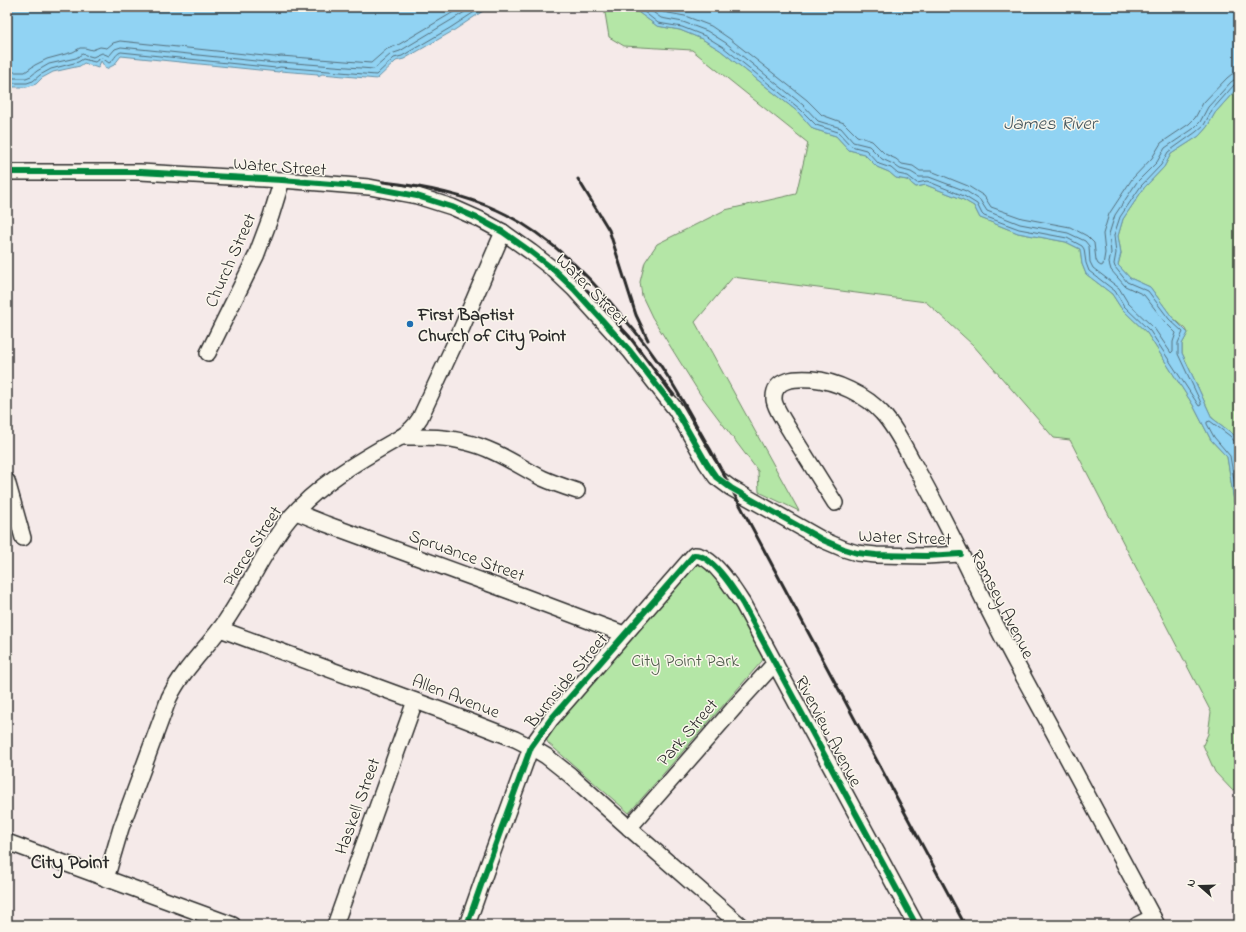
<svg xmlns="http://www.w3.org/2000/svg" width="1246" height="932" font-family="'Indie Flower',sans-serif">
<rect width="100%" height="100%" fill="#f5eae9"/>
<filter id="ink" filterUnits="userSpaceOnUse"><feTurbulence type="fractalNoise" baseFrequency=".025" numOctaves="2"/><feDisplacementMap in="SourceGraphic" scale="8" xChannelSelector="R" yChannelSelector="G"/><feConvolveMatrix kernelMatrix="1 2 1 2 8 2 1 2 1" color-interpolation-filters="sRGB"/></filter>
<g filter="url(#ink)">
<g fill="#b4e6a6" stroke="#708868">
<path d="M604,7H631L657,26L680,30L702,39L720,50L798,112L813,129L836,136L849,150L864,154L877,167L889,172L896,178L907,180L916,187L926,185L962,199L974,206L980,218L983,219L1018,233L1066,242L1080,249L1082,264L1086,274L1112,294L1121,308L1147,333L1193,405L1211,440L1227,457L1230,475L1237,521L1239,530V788L1232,790L1215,772L1203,745L1208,734L1211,712L1070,440L1054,438L973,345L926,302L733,277L695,322L799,511L759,492L758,471L700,394L652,317L642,296L640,282L645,262L657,244L725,210L796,194L808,143L692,50L624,46L609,37Z"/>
<path d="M1239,86V440L1233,434L1212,418L1182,353V344L1188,333L1186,329L1172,317L1150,287L1130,278L1118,265L1121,253L1118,236L1123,219L1144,188L1164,167L1171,154L1199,136L1207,127L1215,113Z"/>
<path d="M700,563L706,564L733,599L765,654L762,661L629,813L548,743L545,736L691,565Z"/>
</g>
<g fill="#91d3f3" stroke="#6890a3">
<path d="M7,7H488L483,11L453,31L404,59L396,61L377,79L322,74L318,76V74L280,71L279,72L121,56L114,65L106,69L101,61L98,68L84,63L80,66L53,72L42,78L36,84L27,87H7Z"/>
<path d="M631,7H1239V86L1215,113L1207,127L1199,136L1171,154L1164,167L1144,188L1123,219L1118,236L1121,253L1118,265L1130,278L1150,287L1172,317L1188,333L1182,344V353L1212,418L1233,434L1239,440V530L1237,521L1230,475L1227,457L1211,440L1193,405L1147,333L1121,308L1112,294L1086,274L1082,264L1080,249L1066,242L1018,233L983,219L980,218L974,206L962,199L926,185L916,187L907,180L896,178L889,172L877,167L864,154L849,150L836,136L813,129L798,112L720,50L702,39L680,30L657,26Z"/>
</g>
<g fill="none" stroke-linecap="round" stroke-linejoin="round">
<g stroke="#546e7b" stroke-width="1">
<path d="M638,7L658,23L682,27L705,36L723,47L800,109L816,125L838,132L851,146L866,150L879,164L891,168L898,174L908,176L917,183L927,181L964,196L977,204L982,214L984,216L1019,229L1067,238L1082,246L1084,249L1086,263L1089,271L1115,291L1124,306L1150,331L1199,406L1201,405V403L1178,354V343L1183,332L1169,319L1148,291L1127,282L1115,267L1114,264L1116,253L1114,235L1120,217L1141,186L1161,165L1168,152L1196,132L1204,125L1212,110L1234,85L1239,84"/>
<path d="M646,7L661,18L683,22L707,31L726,43L803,105L818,121L841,128L853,142L869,146L882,159L893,164L900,169L911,172L919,177H929L966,191L980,200L987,211L1020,224L1068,233L1085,241L1089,246L1090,262L1093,268L1119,288L1128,303L1154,328L1171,353L1173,351V342L1176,333L1165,322L1144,295L1125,286L1111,270L1109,263L1111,253L1109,234L1115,215L1137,182L1157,162L1165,148L1193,129L1200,122L1208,107L1231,82L1234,80L1239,79"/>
<path d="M656,7L663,12L685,16L711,26L730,39L807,100L822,115L844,123L857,136L872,141L885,154L896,159L902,164L913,166L920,171H931L968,186L984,196L991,207L1022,218L1070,227L1087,236L1094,243L1096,260L1098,264L1101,266L1103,265L1105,253L1103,234L1109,214L1132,179L1152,158L1161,143L1189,124L1195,118L1203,103L1227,78L1232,74L1239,73"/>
<path d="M7,72H25L35,65L47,59L73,52L80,48H85L92,50L100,47L107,48L113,43L120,41L274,57L281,56L371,63L387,49L398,45L462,7"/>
<path d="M7,78H26L31,76L37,71L49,64L76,58L82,54L93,57L102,53L109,56L115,49L121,47L275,63L281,62L374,69L391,54L400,51L473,7"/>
<path d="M7,83H27L33,81L40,75L51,69L78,62L83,59L95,62L99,59L102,58L109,63C114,61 115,54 121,52L276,68L280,67L376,75L394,58L402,56L450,28L482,7"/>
<path d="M1239,442H1235L1230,436L1210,421L1207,422V424L1214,437L1230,456L1239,509"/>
</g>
<g stroke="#2b2b2b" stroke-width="18">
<g id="minor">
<path d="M7,172H140L282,180L369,187L417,196L452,207L479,219L503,232L531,252L554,270L574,289L630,351L676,410L707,464L716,477L731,488L823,540L844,549L857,553L876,555L926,556L961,554"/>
<path d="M208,353L256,256L271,216L282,180"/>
<path d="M401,437C423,437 444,436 465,442C493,448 517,465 542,478C553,483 565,487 577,491"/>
<path d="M7,481L23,538"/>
<path d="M835,503C821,481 807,458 793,436C788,427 774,407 774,399C773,378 797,378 812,379C836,381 866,395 882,413C896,428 905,448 915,466C943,515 966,565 991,615C1011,655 1033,694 1054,733C1089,797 1123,861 1157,925"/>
<path d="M296,512L326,524L523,596L624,634"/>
<path d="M220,629L443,711L515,739L531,747L546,756L570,775L629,828L740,925"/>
<path d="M629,828L742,699L775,663"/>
<path d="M7,842L233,925"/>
<path d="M106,879L121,828L169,698C183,669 207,648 225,622C247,590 262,555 285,524C314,486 360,460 401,437C409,432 415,426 420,418L460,332L503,232"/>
<path d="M335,925L415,701"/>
<path d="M467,925L487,868L531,747L551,719L694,555C712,554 734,590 743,604L916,925"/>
<path d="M1137,925L1153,917"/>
</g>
</g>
<use href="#minor" stroke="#fbf7ec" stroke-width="15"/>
<g stroke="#2b2b2b" stroke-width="3">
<path d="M578,179L609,230L636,315L648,340"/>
<path d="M383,182C421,186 461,194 497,210C547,233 587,273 621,315C640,336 657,359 672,383C685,404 697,427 710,449L965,925"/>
<path d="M587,290L629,336L673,395"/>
</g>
<g stroke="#fbf7ec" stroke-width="8">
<g id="cycleway">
<path d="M7,172H140L282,180L369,187L417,196L452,207L479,219L503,232L531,252L554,270L574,289L630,351L676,410L707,464L716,477L731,488L823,540L844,549L857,553L876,555L926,556L961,554"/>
<path d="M467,925L487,868L531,747L551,719L694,555C712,554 734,590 743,604L916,925"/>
</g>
</g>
<use href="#cycleway" stroke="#00873e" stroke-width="6"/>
</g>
</g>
<circle fill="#1f6fb2" stroke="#fbf7ec" stroke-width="1.5" cx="410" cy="324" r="4"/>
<g text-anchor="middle" stroke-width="3" stroke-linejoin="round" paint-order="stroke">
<g font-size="18" fill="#2b2b2b" stroke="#fbf7ec">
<text transform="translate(280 166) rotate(4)" y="6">Water Street</text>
<text transform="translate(230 260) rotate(-66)" y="6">Church Street</text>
<text transform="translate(592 289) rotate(45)" y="6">Water Street</text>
<text transform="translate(905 537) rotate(2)" y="6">Water Street</text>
<text transform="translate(252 546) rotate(-57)" y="6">Pierce Street</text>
<text transform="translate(467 555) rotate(20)" y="6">Spruance Street</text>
<text transform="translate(1003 604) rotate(63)" y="6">Ramsey Avenue</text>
<text transform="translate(566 680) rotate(-50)" y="6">Burnside Street</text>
<text transform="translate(456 696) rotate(21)" y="6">Allen Avenue</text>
<text transform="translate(829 731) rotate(62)" y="6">Riverview Avenue</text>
<text transform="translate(687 732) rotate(-49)" y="6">Park Street</text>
<text transform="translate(357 806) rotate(-70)" y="6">Haskell Street</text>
</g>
<g font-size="18" font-weight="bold" fill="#2b2b2b" stroke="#fbf7ec" text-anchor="start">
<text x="418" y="320">First Baptist<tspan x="418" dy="21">Church of City Point</tspan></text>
</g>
<g font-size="18" fill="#4d5a4a" stroke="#fbf7ec">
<text x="685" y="666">City Point Park</text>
</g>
<g font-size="19" font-style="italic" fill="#44555d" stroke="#fbf7ec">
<text x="1050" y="129">James River</text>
</g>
<g font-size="20" font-weight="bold" fill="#2b2b2b" stroke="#fbf7ec">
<text x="70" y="868">City Point</text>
</g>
</g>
<rect width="1246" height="932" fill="none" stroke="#fbf7ec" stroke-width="24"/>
<rect x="12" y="12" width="1222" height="908" fill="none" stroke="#2b2b2b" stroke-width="1.5" filter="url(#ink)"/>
<g transform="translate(1200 886) rotate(290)" stroke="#fbf7ec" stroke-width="3" paint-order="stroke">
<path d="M0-3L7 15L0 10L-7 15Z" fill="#2b2b2b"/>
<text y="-6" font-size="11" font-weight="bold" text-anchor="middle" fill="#2b2b2b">N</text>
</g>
</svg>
